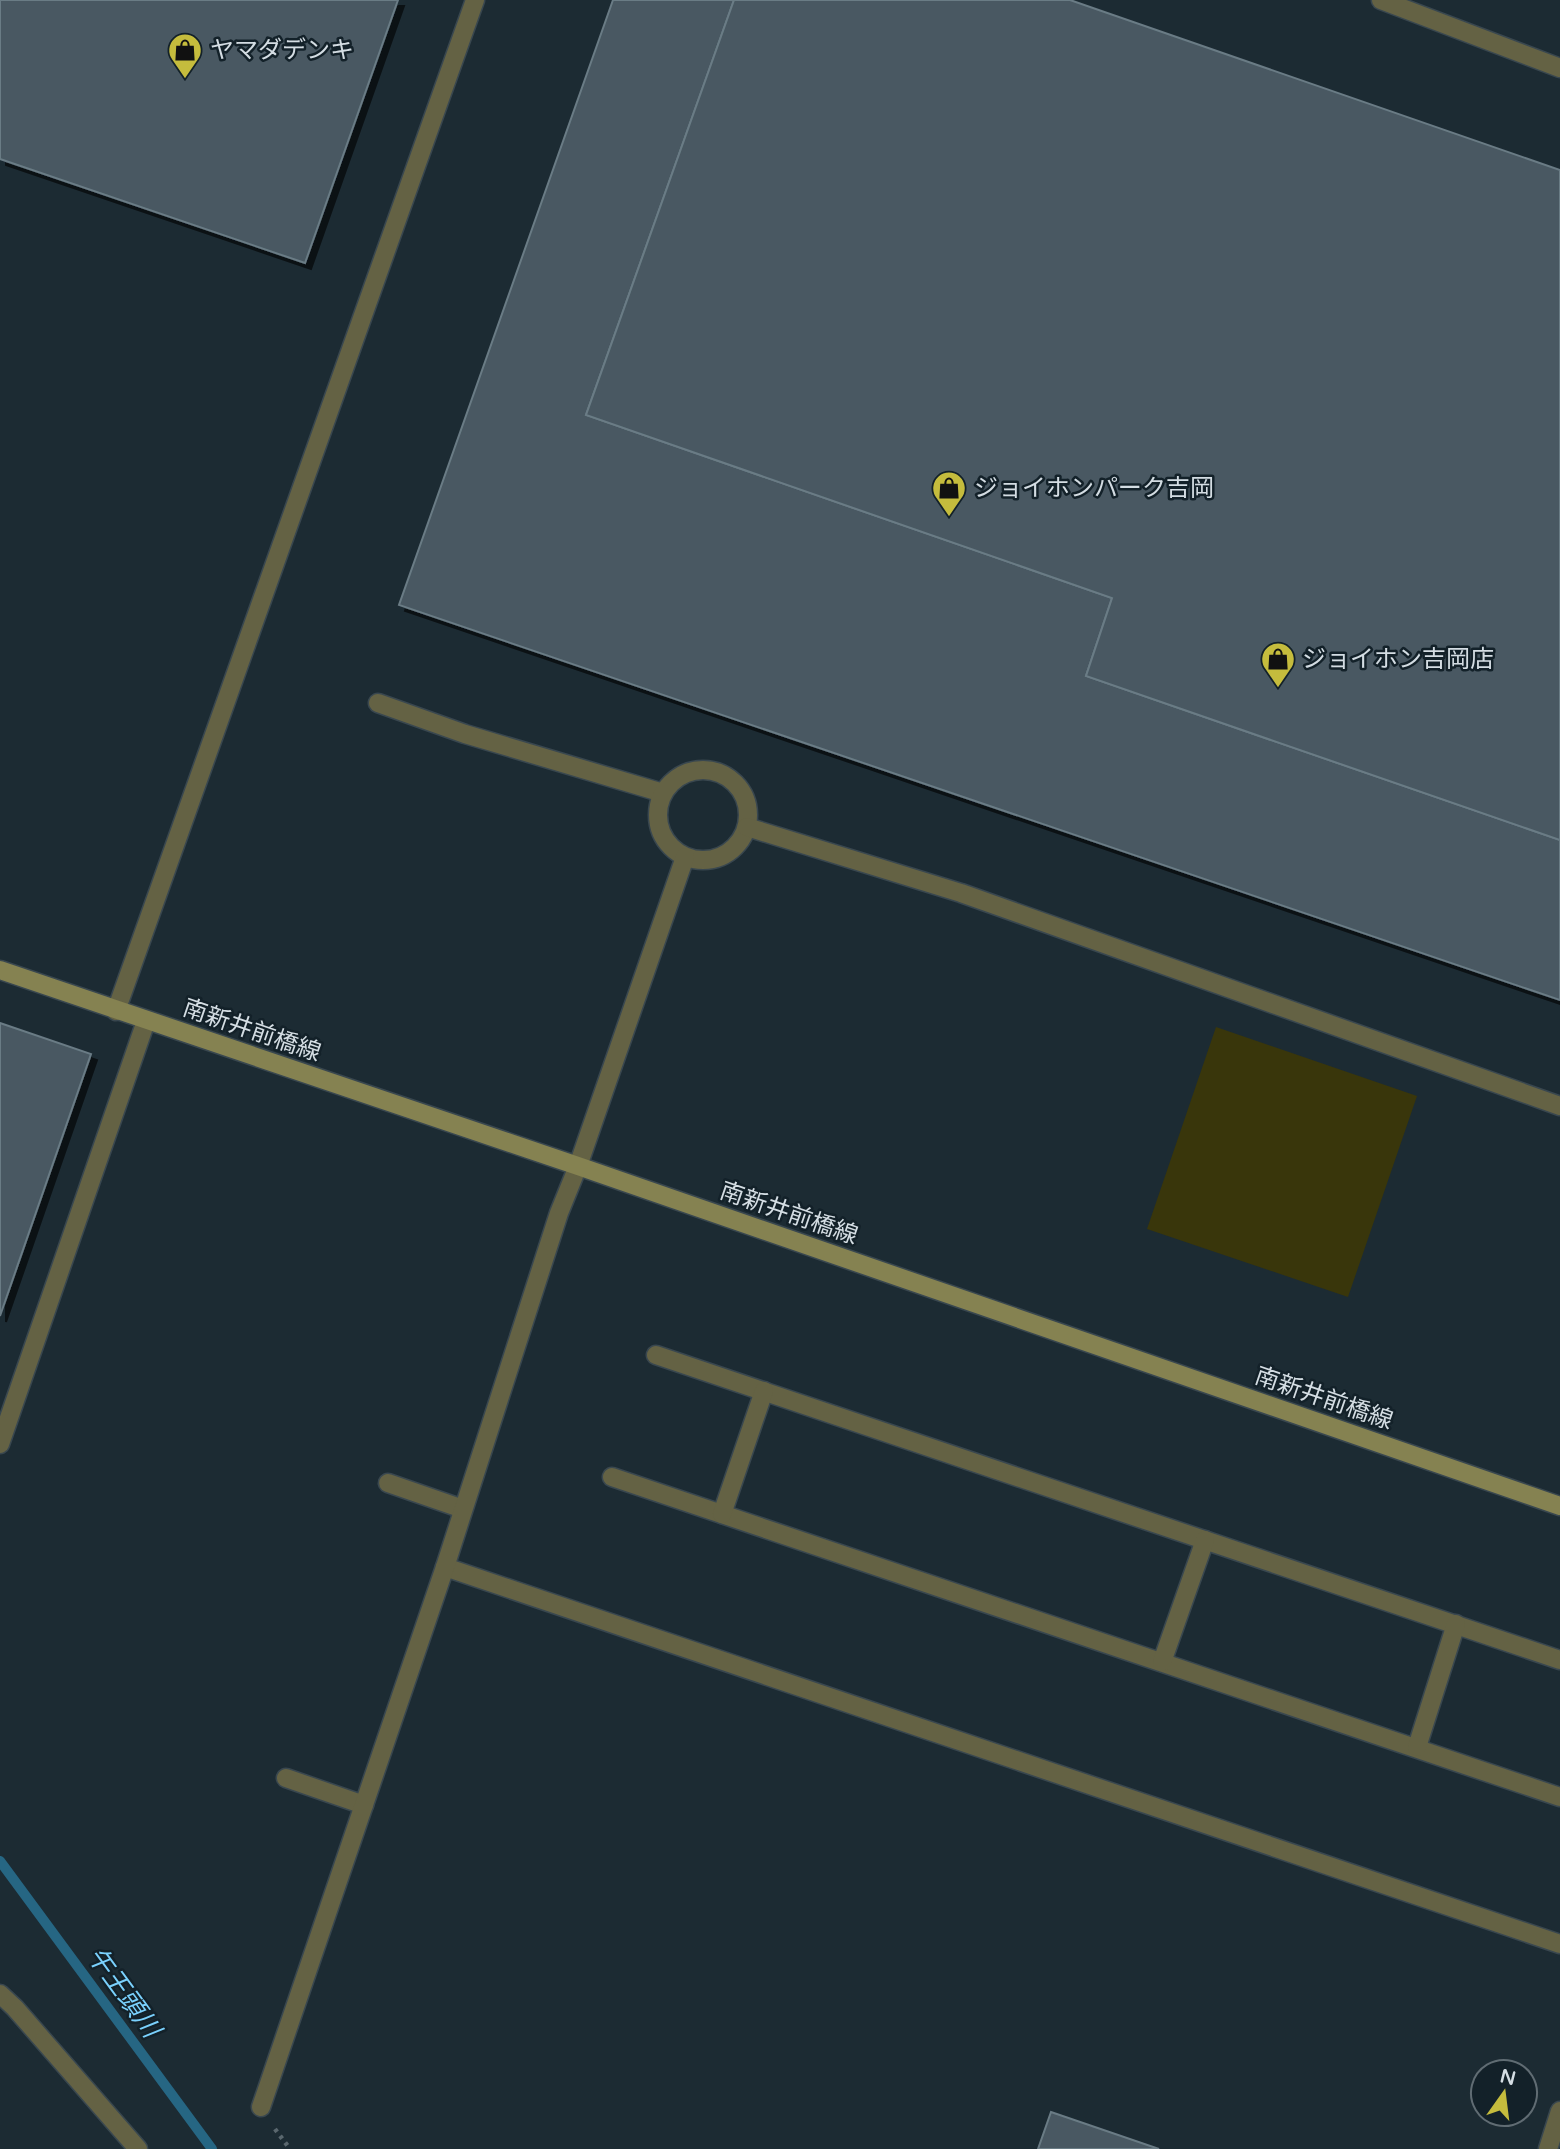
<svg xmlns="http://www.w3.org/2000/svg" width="1560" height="2149" font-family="'Varela Round','Noto Sans JP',sans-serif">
<defs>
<filter id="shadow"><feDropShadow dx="6" dy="6" stdDeviation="0" flood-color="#0009"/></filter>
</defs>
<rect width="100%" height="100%" fill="#1c2b33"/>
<path fill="#39360b" d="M1216,1027L1417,1096L1348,1297L1147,1229Z"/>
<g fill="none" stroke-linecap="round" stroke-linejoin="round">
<path stroke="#266683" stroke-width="10" d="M0,1861L212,2149"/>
</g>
<g fill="#485962" stroke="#6a7b85" stroke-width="2" filter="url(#shadow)">
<path d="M0,0H398L305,263L0,159Z"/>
<path d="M613,0H734L586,415L1112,598L1086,676L1560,840V1000L399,605Z"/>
<path d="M734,0H1070L1560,170V840L1086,676L1112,598L586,415Z"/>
<path d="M0,1023L91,1054L0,1316Z"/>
<path d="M1051,2112L1159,2149H1038Z"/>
</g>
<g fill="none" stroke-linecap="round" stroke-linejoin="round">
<g stroke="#39474f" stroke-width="21">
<g id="service">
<path d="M378,703L465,734L663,793"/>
<circle cx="703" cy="815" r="45"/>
<path d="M747,827L961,893L1560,1106"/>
<path d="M578,1166L685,857"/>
<path d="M656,1355L1560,1660"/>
<path d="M0,1444L146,1021"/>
<path d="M612,1477L1560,1797"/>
<path d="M388,1483L463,1509"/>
<path d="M722,1514L764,1391"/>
<path d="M1162,1662L1205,1540"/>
<path d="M1417,1747L1456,1624"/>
<path d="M286,1778L364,1805"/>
</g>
</g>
<g stroke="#39474f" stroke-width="21">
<g id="minor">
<path d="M1381,0L1560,68"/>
<path d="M445,1567L1560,1944"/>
<path d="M0,1994L15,2008L138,2149"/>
<path d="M261,2107L445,1567L559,1213L578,1166"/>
<path d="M1548,2149L1560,2111"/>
</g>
</g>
<g stroke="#39474f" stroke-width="21">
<path id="tertiary" d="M116,1011L475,0"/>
</g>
<g stroke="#39474f" stroke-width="21">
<path id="secondary" d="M0,970L578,1166L1560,1506"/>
</g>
<path stroke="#5a676e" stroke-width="4.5" stroke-dasharray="3.5 5" stroke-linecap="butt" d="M275,2129L290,2149"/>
<use href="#service" stroke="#646244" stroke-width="18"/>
<use href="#minor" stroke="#646244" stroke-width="18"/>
<use href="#tertiary" stroke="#646244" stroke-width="18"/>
<use href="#secondary" stroke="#858251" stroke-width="18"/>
</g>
<defs>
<g id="shop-pin" transform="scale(1.75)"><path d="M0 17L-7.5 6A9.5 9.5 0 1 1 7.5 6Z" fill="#c5bc3d" stroke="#132129"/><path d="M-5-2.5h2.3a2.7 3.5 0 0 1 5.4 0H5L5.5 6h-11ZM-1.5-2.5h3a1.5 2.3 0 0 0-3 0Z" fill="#111"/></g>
</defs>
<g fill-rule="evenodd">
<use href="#shop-pin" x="185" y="50"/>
<use href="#shop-pin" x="949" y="488"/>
<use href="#shop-pin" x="1278" y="659"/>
</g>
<g text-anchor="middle" stroke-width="5" stroke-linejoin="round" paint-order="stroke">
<g font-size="24" fill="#d4dde3" stroke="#132129" text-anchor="start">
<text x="210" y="58">ヤマダデンキ</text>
<text x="974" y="496">ジョイホンパーク吉岡</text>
<text x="1302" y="667">ジョイホン吉岡店</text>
</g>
<g font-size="24" fill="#d4dde3" stroke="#132129">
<text transform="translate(252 1030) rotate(19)" y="8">南新井前橋線</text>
<text transform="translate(789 1213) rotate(19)" y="8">南新井前橋線</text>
<text transform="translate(1324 1398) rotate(19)" y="8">南新井前橋線</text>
</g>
<g font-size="26" font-style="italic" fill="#7ad1fd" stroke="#132129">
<text transform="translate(124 1992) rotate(54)" y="9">午王頭川</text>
</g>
</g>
<g transform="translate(1504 2093) rotate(14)"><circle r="33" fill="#132129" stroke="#606c73" stroke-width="2"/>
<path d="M0-5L12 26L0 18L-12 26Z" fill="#c5bc3d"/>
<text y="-10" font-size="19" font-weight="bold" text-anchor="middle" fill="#d4dde3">N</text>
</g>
</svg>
